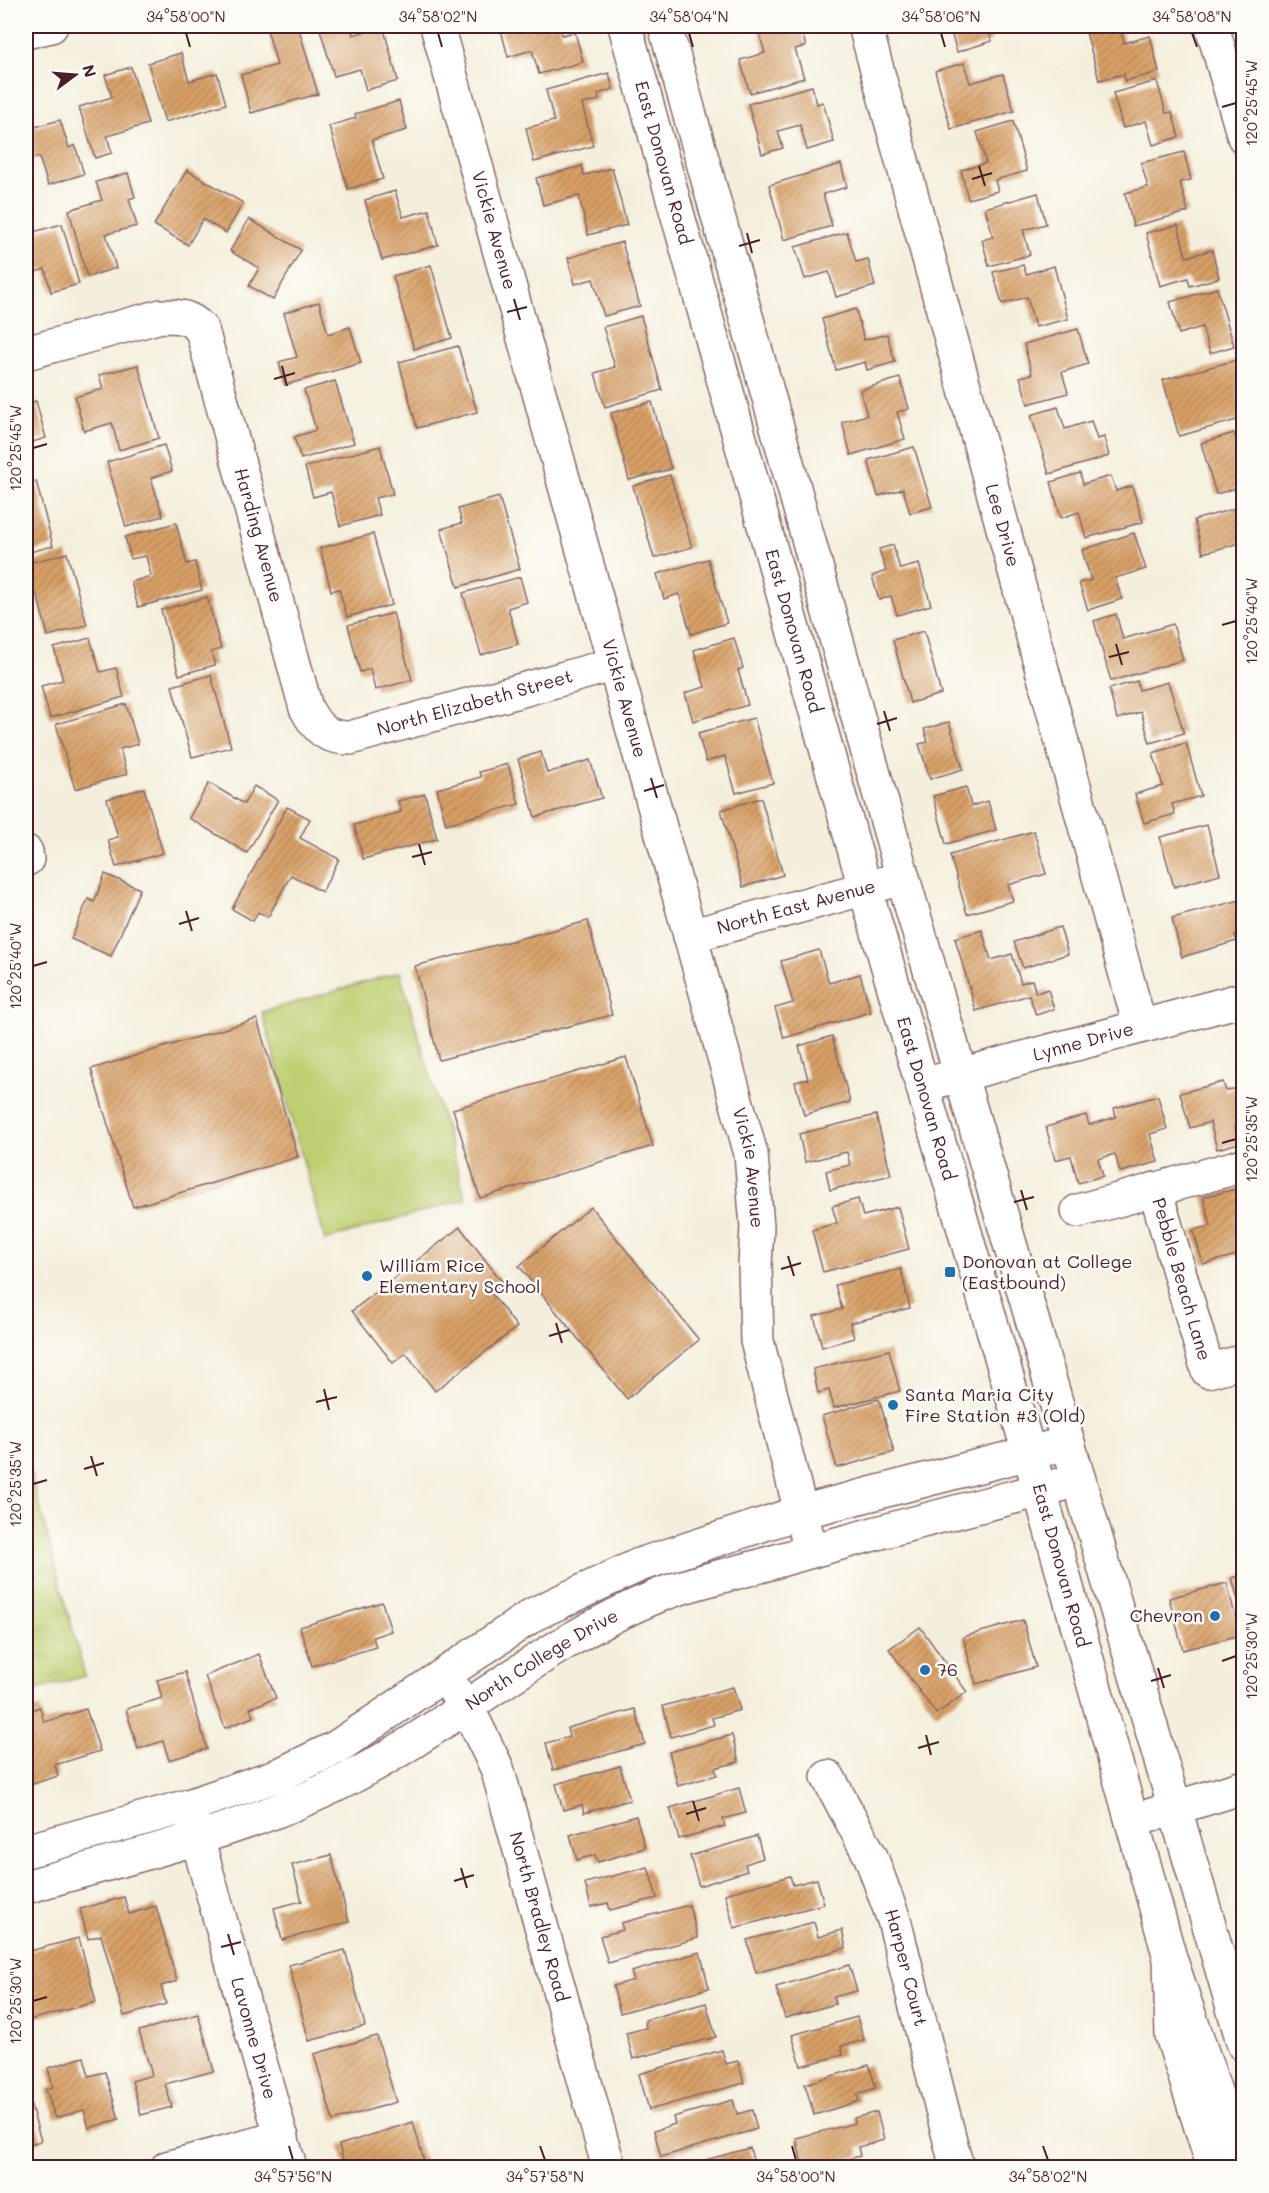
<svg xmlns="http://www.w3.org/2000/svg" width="1269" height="2193" font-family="Mali,sans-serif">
<defs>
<pattern id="grass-tufts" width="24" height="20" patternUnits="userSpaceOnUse" patternTransform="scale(1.5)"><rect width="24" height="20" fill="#bece70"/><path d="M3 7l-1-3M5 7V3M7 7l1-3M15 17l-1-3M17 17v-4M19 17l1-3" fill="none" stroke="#a5b061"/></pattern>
<pattern id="building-hatch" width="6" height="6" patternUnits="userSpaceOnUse" patternTransform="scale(1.5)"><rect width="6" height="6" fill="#d8a066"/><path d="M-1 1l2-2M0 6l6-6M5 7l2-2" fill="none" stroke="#b18254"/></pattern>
</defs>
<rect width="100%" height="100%" fill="#fdfcf7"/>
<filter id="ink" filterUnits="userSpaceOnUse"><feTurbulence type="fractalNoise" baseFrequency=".0167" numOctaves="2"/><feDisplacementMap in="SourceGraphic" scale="12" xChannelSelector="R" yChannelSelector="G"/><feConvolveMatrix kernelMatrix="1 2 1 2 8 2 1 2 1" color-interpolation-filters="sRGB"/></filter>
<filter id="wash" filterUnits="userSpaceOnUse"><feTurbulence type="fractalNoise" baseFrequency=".008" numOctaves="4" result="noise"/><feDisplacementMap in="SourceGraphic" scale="24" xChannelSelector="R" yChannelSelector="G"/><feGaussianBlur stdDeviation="1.35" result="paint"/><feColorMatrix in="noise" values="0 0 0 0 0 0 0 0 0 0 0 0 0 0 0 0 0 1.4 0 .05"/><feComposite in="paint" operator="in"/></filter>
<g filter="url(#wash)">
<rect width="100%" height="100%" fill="#f4efdc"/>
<path fill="url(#grass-tufts)" stroke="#84764e" stroke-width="1.5" d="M26,1456L85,1676L26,1693Z"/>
<path fill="#bece70" stroke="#84764e" stroke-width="1.5" d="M400,972L466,1199L325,1240L262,1012Z"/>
<g id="blocks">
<g fill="url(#building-hatch)">
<path d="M281,26H298L318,94L251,113L241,75L277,65L267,29Z"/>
<path d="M319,26H350L353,35L383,26L398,81L366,90L360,69L334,76Z"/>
<path d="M500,26H560L562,35L575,32L583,62L539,74L532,50L508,57Z"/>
<path d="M771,26H800L806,46L795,49L804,78L750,93L740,60L765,53L758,29Z"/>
<path d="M949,26H987L992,41L957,52Z"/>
<path d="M1093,26H1120L1124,43L1150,36L1159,72L1125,81L1124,74L1099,80L1085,28Z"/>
<path d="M181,53L189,81L217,73L226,104L165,122L148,63Z"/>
<path d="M964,63L970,83L1003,74L1014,111L951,129L935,71Z"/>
<path d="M131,67L148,124L107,136L112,153L95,158L79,107L112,97L105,75Z"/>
<path d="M609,73L613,89L598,94L599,100L582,104L593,146L534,162L526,128L554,121L546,90Z"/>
<path d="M1157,81L1166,113L1172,112L1179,137L1153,145L1146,121L1123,128L1113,93Z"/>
<path d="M812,86L817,104L823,102L834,142L807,150L800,125L778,131L783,148L762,154L748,104Z"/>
<path d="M399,101L407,130L372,140L383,179L348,189L329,126L356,118L355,114Z"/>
<path d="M26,112L31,128L60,120L69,148L75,145L84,174L48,185L39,157L26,161Z"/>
<path d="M1013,121L1027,171L995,180L998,191L968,199L961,170L986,163L977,132Z"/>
<path d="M1184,152L1191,180L1180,182L1188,212L1133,226L1125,193L1148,187L1141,163Z"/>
<path d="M841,164L847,187L823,194L832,226L784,240L769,185Z"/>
<path d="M582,166L584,175L612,168L627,225L588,235L579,196L543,205L536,178Z"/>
<path d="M187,170L243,203L226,233L203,219L188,245L154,225Z"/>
<path d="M128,173L135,197L129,199L137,226L106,234L116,268L87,277L69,210L102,200L96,182Z"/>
<path d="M395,191L403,217L429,210L438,245L382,260L365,200Z"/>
<path d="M1038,193L1046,224L1023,230L1030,255L989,266L982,240L993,237L985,208Z"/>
<path d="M249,219L301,250L273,300L249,286L259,268L230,251Z"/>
<path d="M62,224L79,284L51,292L45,269L26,275V234Z"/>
<path d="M1178,225L1186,257L1212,250L1219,278L1190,286L1188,278L1160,286L1146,233Z"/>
<path d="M847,232L856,262L868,259L875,286L836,297L829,272L805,279L795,247Z"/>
<path d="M622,242L640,306L604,316L593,279L575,284L568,258Z"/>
<path d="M431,265L452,338L414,349L393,276Z"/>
<path d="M1023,265L1026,274L1054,266L1068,319L1035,327L1027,297L1002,304L993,272Z"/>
<path d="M1217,288L1234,346L1210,353L1202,327L1179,334L1170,302Z"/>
<path d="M319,302L328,334L350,327L361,363L285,385L279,362L297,357L284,313Z"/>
<path d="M856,309L864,340L887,334L895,362L867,370L865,362L836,370L822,319Z"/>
<path d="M641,316L662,390L605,407L595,373L615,367L603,327Z"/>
<path d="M1078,329L1088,364L1062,372L1068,393L1028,404L1020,377L1032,374L1024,344Z"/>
<path d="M458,346L477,412L417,428L399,362Z"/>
<path d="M1240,359L1244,389L1237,391L1244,418L1179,436L1163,380Z"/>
<path d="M138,365L159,438L119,450L112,423L84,431L75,397L103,389L99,375Z"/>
<path d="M900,378L909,409L897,412L905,439L851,455L842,422L867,415L860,390Z"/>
<path d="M335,381L354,443L301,459L294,437L316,430L304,390Z"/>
<path d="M36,401L46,438L26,444V404Z"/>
<path d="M652,402L671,469L629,480L611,413Z"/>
<path d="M1058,407L1065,429L1091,421L1097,439L1104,437L1109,456L1049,474L1031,415Z"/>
<path d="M1234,433L1244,465V486L1216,494L1201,443Z"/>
<path d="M164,445L172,471L151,478L163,516L126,527L107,462Z"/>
<path d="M380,446L393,494L375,498L380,515L340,526L331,492L313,497L305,467Z"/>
<path d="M914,447L932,507L910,513L903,489L878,496L868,460Z"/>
<path d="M1080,473L1083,484L1111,476L1116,491L1132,486L1143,522L1086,538L1079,512L1061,518L1051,482Z"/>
<path d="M670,475L692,547L654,558L633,486Z"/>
<path d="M36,481L53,546L26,553V484Z"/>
<path d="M499,497L520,569L458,587L441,529L462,523L458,509Z"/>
<path d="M1244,506V542L1203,553L1194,520Z"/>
<path d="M176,523L187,564L195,562L202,590L138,607L131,582L151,576L146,556L131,559L125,537Z"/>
<path d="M1134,533L1146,569L1115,578L1122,599L1088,610L1079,583L1091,580L1082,550Z"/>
<path d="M373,534L392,605L347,617L339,589L331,591L320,548Z"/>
<path d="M893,545L900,569L919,564L931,605L897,615L891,596L879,600L872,576L886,571L879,549Z"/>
<path d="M67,553L87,625L48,636L37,594L26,597V564Z"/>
<path d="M708,559L727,623L691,634L679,594L664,599L657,574Z"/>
<path d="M520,577L527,602L508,608L518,644L481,655L463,593Z"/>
<path d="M207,597L221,649L211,652L215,665L179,675L161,610Z"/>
<path d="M393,613L412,680L375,690L370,669L360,672L348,625Z"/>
<path d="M1116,614L1123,639L1173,624L1183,660L1111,681L1094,621Z"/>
<path d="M924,631L941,694L910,703L893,640Z"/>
<path d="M90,638L100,672L116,668L124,697L50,718L41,686L63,680L54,648Z"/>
<path d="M734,638L743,668L738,670L748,705L693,721L685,693L705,687L694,650Z"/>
<path d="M211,675L231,747L192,757L172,686Z"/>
<path d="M1137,681L1139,690L1168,682L1184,733L1150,743L1141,712L1117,719L1109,689Z"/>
<path d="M126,704L138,744L120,749L127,774L75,789L56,724Z"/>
<path d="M754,718L773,783L736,793L725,756L706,762L698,733Z"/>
<path d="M949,722L963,769L930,779L919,744L928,742L924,729Z"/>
<path d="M1186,743L1201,796L1172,804L1175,814L1144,823L1135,794L1163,786L1153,753Z"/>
<path d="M541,752L547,773L590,760L602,798L535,817L518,759Z"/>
<path d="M508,764L519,804L446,824L437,789L481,777L479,772Z"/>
<path d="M209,783L244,804L254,786L278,800L247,853L189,818Z"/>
<path d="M966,787L971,806L988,801L996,830L946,844L933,796Z"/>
<path d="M144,788L163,853L116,867L108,840L118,837L107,799Z"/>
<path d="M425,794L437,839L363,859L354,825L401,812L398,801Z"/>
<path d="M761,798L783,875L743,887L721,810Z"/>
<path d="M287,807L310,819L300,838L339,859L322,892L291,875L268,917L258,912L253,921L232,909Z"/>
<path d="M1207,825L1220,874L1174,887L1160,837Z"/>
<path d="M1034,831L1046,874L1008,885L1013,901L967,914L950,855Z"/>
<path d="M105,874L140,889L111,956L71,939L88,899L94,902Z"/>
<path d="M1244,899V932L1235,935L1237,941L1182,957L1172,918Z"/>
<path d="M588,921L612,1015L439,1060L415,966Z"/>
<path d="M1060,927L1068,954L1023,968L1014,942Z"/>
<path d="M982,930L991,960L1012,954L1021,983L1032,980L1036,993L1048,989L1054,1009L1036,1015L1029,995L976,1011L955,938Z"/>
<path d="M819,950L829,983L860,974L871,1012L784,1038L775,1008L793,1003L781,961Z"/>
<path d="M257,1019L298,1157L133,1207L91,1069Z"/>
<path d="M832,1036L850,1102L804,1115L795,1082L808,1079L799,1046Z"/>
<path d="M626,1057L653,1146L480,1198L453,1109Z"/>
<path d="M1223,1082L1226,1091L1244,1086V1124L1235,1127L1239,1143L1217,1149L1210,1122L1190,1128L1180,1093Z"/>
<path d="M1158,1096L1167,1129L1150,1134L1158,1162L1120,1172L1115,1154L1098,1159L1103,1176L1078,1183L1071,1156L1055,1160L1046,1127L1086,1115L1089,1125L1116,1117L1114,1108Z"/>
<path d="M876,1115L891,1175L830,1190L826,1171L850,1165L847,1152L805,1162L799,1134Z"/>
<path d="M1244,1187V1253L1203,1264L1193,1230L1211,1226L1203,1197Z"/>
<path d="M858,1199L863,1216L898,1207L909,1249L823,1272L812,1230L837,1223L832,1206Z"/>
<path d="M591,1207L699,1340L627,1399L519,1266Z"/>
<path d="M460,1227L503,1283L491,1293L517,1327L435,1391L406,1353L393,1363L352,1311Z"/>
<path d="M901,1269L910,1308L850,1323L854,1338L822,1347L814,1316L842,1309L835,1285Z"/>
<path d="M889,1350L900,1391L834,1408L829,1390L818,1393L813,1369Z"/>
<path d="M879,1399L894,1452L837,1468L822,1416Z"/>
<path d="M1244,1575V1617L1243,1618L1232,1578Z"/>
<path d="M1227,1583L1240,1635L1183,1650L1169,1598Z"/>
<path d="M382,1602L391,1631L373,1637L376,1647L312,1666L300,1627Z"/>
<path d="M1023,1620L1036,1667L976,1684L963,1637Z"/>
<path d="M920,1627L967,1692L936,1714L889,1649Z"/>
<path d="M259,1654L276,1698L250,1708L253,1717L225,1728L205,1676Z"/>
<path d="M185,1672L207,1749L169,1760L163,1741L138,1749L126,1709L162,1698L157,1680Z"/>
<path d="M733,1687L740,1710L712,1718L714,1725L671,1737L663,1706Z"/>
<path d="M40,1707L44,1722L86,1709L100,1751L55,1765L58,1776L26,1786V1712Z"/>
<path d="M635,1709L645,1744L553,1770L546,1743L569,1737L567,1728Z"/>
<path d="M732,1735L739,1762L715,1768L717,1775L678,1786L669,1752Z"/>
<path d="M620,1766L630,1800L584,1813L582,1805L563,1810L556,1784Z"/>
<path d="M739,1788L746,1813L723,1819L725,1826L679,1839L670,1808Z"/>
<path d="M636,1816L645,1848L598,1862L595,1855L577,1860L570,1835Z"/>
<path d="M757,1836L763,1858L745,1864L747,1871L699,1886L690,1856Z"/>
<path d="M331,1855L349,1922L282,1940L274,1908L302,1901L292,1865Z"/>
<path d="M648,1867L657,1898L610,1910L608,1903L591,1907L585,1883Z"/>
<path d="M790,1876L793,1885L817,1879L824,1904L734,1928L725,1894Z"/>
<path d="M124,1897L129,1914L156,1906L177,1981L161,1986L166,2004L124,2016L101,1935L88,1939L80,1909Z"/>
<path d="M689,1905L698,1938L608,1963L600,1936L623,1930L621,1923Z"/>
<path d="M814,1922L818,1937L842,1930L846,1948L756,1973L747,1940Z"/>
<path d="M79,1938L96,2002L26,2021V1952Z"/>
<path d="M345,1950L365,2026L309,2041L289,1965Z"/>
<path d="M700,1952L709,1988L620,2013L613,1986L634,1980L631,1972Z"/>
<path d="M849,1965L857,1991L833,1997L835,2004L785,2018L776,1987Z"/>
<path d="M706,2003L716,2037L633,2059L626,2033L646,2028L645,2020Z"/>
<path d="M198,2014L214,2071L165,2084L172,2107L141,2115L132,2081L152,2075L139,2031Z"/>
<path d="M857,2017L864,2040L841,2046L843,2055L801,2066L792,2035Z"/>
<path d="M377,2036L396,2102L333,2121L314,2054Z"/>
<path d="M722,2050L726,2064L738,2061L744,2083L649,2110L639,2074Z"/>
<path d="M84,2057L89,2076L105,2072L119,2119L89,2128L84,2110L55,2118L46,2089L53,2087L48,2068Z"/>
<path d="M869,2065L876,2088L857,2094L859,2101L814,2115L805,2084Z"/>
<path d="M26,2088L41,2141L26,2145Z"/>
<path d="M733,2100L737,2114L752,2110L757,2129L661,2157L654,2131L675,2124L673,2117Z"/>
<path d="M877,2112L884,2140L858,2147L860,2156L814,2168H803L796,2138L855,2123L854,2118Z"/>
<path d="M413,2122L426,2168H345L339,2145Z"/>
<path d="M750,2148L755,2168H688L687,2165Z"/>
</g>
</g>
</g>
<g filter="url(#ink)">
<use href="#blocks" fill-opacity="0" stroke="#866869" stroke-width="1.5"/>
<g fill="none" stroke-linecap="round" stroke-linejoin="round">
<g stroke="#866869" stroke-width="36">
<g id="minor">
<path id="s1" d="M437,26L751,1154L757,1227L755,1265L757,1341L811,1551"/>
<path id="s2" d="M865,26L1140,1026"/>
<path d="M1212,26L1244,137"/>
<path d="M26,32L51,26"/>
<path id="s3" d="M26,353L161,316C179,316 190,316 202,330L306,708C317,729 326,738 350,738L615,664"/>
<path d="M26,852L27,859"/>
<path id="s4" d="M690,936L903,878"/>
<path id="s5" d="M923,1085L1244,999"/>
<path id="s6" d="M1155,1189L1208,1371L1244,1361"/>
<path d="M1078,1211L1244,1165"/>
<path id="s7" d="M454,1690L467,1707L497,1768L609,2168"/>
<path id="s8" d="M828,1777L871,1857L894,1920L957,2168"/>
<path id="s9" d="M191,1816L290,2168"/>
<path d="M26,1851L188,1806L279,1775L337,1747L534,1614L639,1565L801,1512L1068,1443"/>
<path id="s10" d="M26,1887C134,1855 250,1830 350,1778C457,1722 547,1640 660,1595C695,1581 734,1574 770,1563C872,1533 976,1507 1079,1480"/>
<path d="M167,2168L282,2137"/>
</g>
</g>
<g stroke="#866869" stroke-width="36">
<g id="major">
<path id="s11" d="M625,26L865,888L1040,1491L1170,1958L1241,2168"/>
<path d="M665,26L903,878L1244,2045"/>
</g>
</g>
<g stroke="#866869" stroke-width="36">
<g id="highway">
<path d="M1132,1821L1244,1787"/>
<path d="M1170,1958L1172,2036L1214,2168"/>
</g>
</g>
<use href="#minor" stroke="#fff" stroke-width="33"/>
<use href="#major" stroke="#fff" stroke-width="33"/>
<use href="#highway" stroke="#fff" stroke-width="33"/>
</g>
</g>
<path fill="none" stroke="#4a1f2b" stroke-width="2" d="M186,33L190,47M438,33L442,47M689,33L693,47M941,33L945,47M1192,33L1197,47M1222,107L1236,103M979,166L985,186M972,179L992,173M747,233L752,253M739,246L760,240M514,299L520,320M507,312L527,307M282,366L287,386M274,379L295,373M33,448L47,444M1222,625L1236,621M1116,644L1122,665M1109,657L1129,652M884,711L890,731M877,724L897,718M651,778L657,798M644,791L664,785M419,844L425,865M412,857L432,852M186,911L192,931M179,924L199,918M33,966L47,962M1222,1143L1236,1139M1021,1190L1027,1210M1014,1202L1034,1197M788,1256L794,1276M781,1269L801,1263M556,1323L562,1343M549,1336L569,1330M324,1389L329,1410M316,1402L337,1397M91,1456L97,1476M84,1469L104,1463M33,1484L47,1480M1222,1661L1236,1656M1158,1668L1164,1688M1151,1681L1171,1675M926,1735L931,1755M918,1748L939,1742M693,1801L699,1821M686,1814L706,1808M461,1868L467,1888M454,1881L474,1875M228,1934L234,1955M221,1947L241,1942M33,2001L47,1997M289,2146L293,2160M540,2146L545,2160M792,2146L796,2160M1043,2146L1048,2160"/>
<g fill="#1f6fb2" stroke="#fdfcf7" stroke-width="2">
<rect x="944" y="1266" width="12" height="12" rx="3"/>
<circle cx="367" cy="1276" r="6"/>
<circle cx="893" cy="1405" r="6"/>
<circle cx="1215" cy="1616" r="6"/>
<circle cx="925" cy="1670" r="6"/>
</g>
<g text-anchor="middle" stroke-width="5" stroke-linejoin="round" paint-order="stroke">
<g font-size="18" fill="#4a1f2b" stroke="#fdfcf7">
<text dy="6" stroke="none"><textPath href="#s11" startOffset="142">East Donovan Road</textPath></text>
<text dy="6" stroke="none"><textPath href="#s1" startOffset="212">Vickie Avenue</textPath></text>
<text dy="6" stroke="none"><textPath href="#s2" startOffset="518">Lee Drive</textPath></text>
<text dy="6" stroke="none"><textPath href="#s3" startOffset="398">Harding Avenue</textPath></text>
<text dy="6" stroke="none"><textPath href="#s11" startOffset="628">East Donovan Road</textPath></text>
<text dy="6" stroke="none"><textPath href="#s1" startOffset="698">Vickie Avenue</textPath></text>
<text dy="6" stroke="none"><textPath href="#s3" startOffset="764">North Elizabeth Street</textPath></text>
<text dy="6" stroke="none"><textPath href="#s4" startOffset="110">North East Avenue</textPath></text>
<text dy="6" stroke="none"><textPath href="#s5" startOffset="166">Lynne Drive</textPath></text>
<text dy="6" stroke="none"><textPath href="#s11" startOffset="1114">East Donovan Road</textPath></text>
<text dy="6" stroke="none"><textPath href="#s1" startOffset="1184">Vickie Avenue</textPath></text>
<text dy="6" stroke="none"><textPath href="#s6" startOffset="94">Pebble Beach Lane</textPath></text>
<text dy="6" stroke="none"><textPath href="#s11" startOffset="1600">East Donovan Road</textPath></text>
<text dy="6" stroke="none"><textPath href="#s10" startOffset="568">North College Drive</textPath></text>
<text dy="6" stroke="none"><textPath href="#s7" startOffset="244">North Bradley Road</textPath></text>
<text dy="6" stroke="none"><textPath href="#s8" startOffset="207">Harper Court</textPath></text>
<text dy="6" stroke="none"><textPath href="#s9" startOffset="231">Lavonne Drive</textPath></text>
</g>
<g font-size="18" fill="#4a1f2b" stroke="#fdfcf7" text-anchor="start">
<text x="962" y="1268">Donovan at College<tspan x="962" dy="21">(Eastbound)</tspan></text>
<text x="379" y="1272">William Rice<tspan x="379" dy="21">Elementary School</tspan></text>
<text x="905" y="1401">Santa Maria City<tspan x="905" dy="21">Fire Station #3 (Old)</tspan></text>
<text x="1203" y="1622" text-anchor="end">Chevron</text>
<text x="937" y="1676">76</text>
</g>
</g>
<rect width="1269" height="2193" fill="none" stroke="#fdfcf7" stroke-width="66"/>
<g transform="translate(75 75) rotate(74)" stroke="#fdfcf7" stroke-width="4.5" paint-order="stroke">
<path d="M0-4.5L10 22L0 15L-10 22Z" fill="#4a1f2b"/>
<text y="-9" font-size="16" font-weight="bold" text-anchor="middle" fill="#4a1f2b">N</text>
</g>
<rect x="33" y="33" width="1203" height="2127" fill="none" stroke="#4a1f2b" stroke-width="2"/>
<g font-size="15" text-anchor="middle" fill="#4a1f2b">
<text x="186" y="22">34°58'00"N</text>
<text x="438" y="22">34°58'02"N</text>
<text x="689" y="22">34°58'04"N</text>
<text x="941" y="22">34°58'06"N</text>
<text x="1192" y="22">34°58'08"N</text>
<text transform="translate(1252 103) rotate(-90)" y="5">120°25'45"W</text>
<text transform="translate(16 448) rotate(-90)" y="5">120°25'45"W</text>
<text transform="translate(1252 621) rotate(-90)" y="5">120°25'40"W</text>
<text transform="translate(16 966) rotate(-90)" y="5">120°25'40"W</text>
<text transform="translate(1252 1139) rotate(-90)" y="5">120°25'35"W</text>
<text transform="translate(16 1484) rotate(-90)" y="5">120°25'35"W</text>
<text transform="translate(1252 1656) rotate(-90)" y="5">120°25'30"W</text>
<text transform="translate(16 2001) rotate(-90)" y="5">120°25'30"W</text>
<text x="293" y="2182">34°57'56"N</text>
<text x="545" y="2182">34°57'58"N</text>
<text x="796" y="2182">34°58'00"N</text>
<text x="1048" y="2182">34°58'02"N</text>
</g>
</svg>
